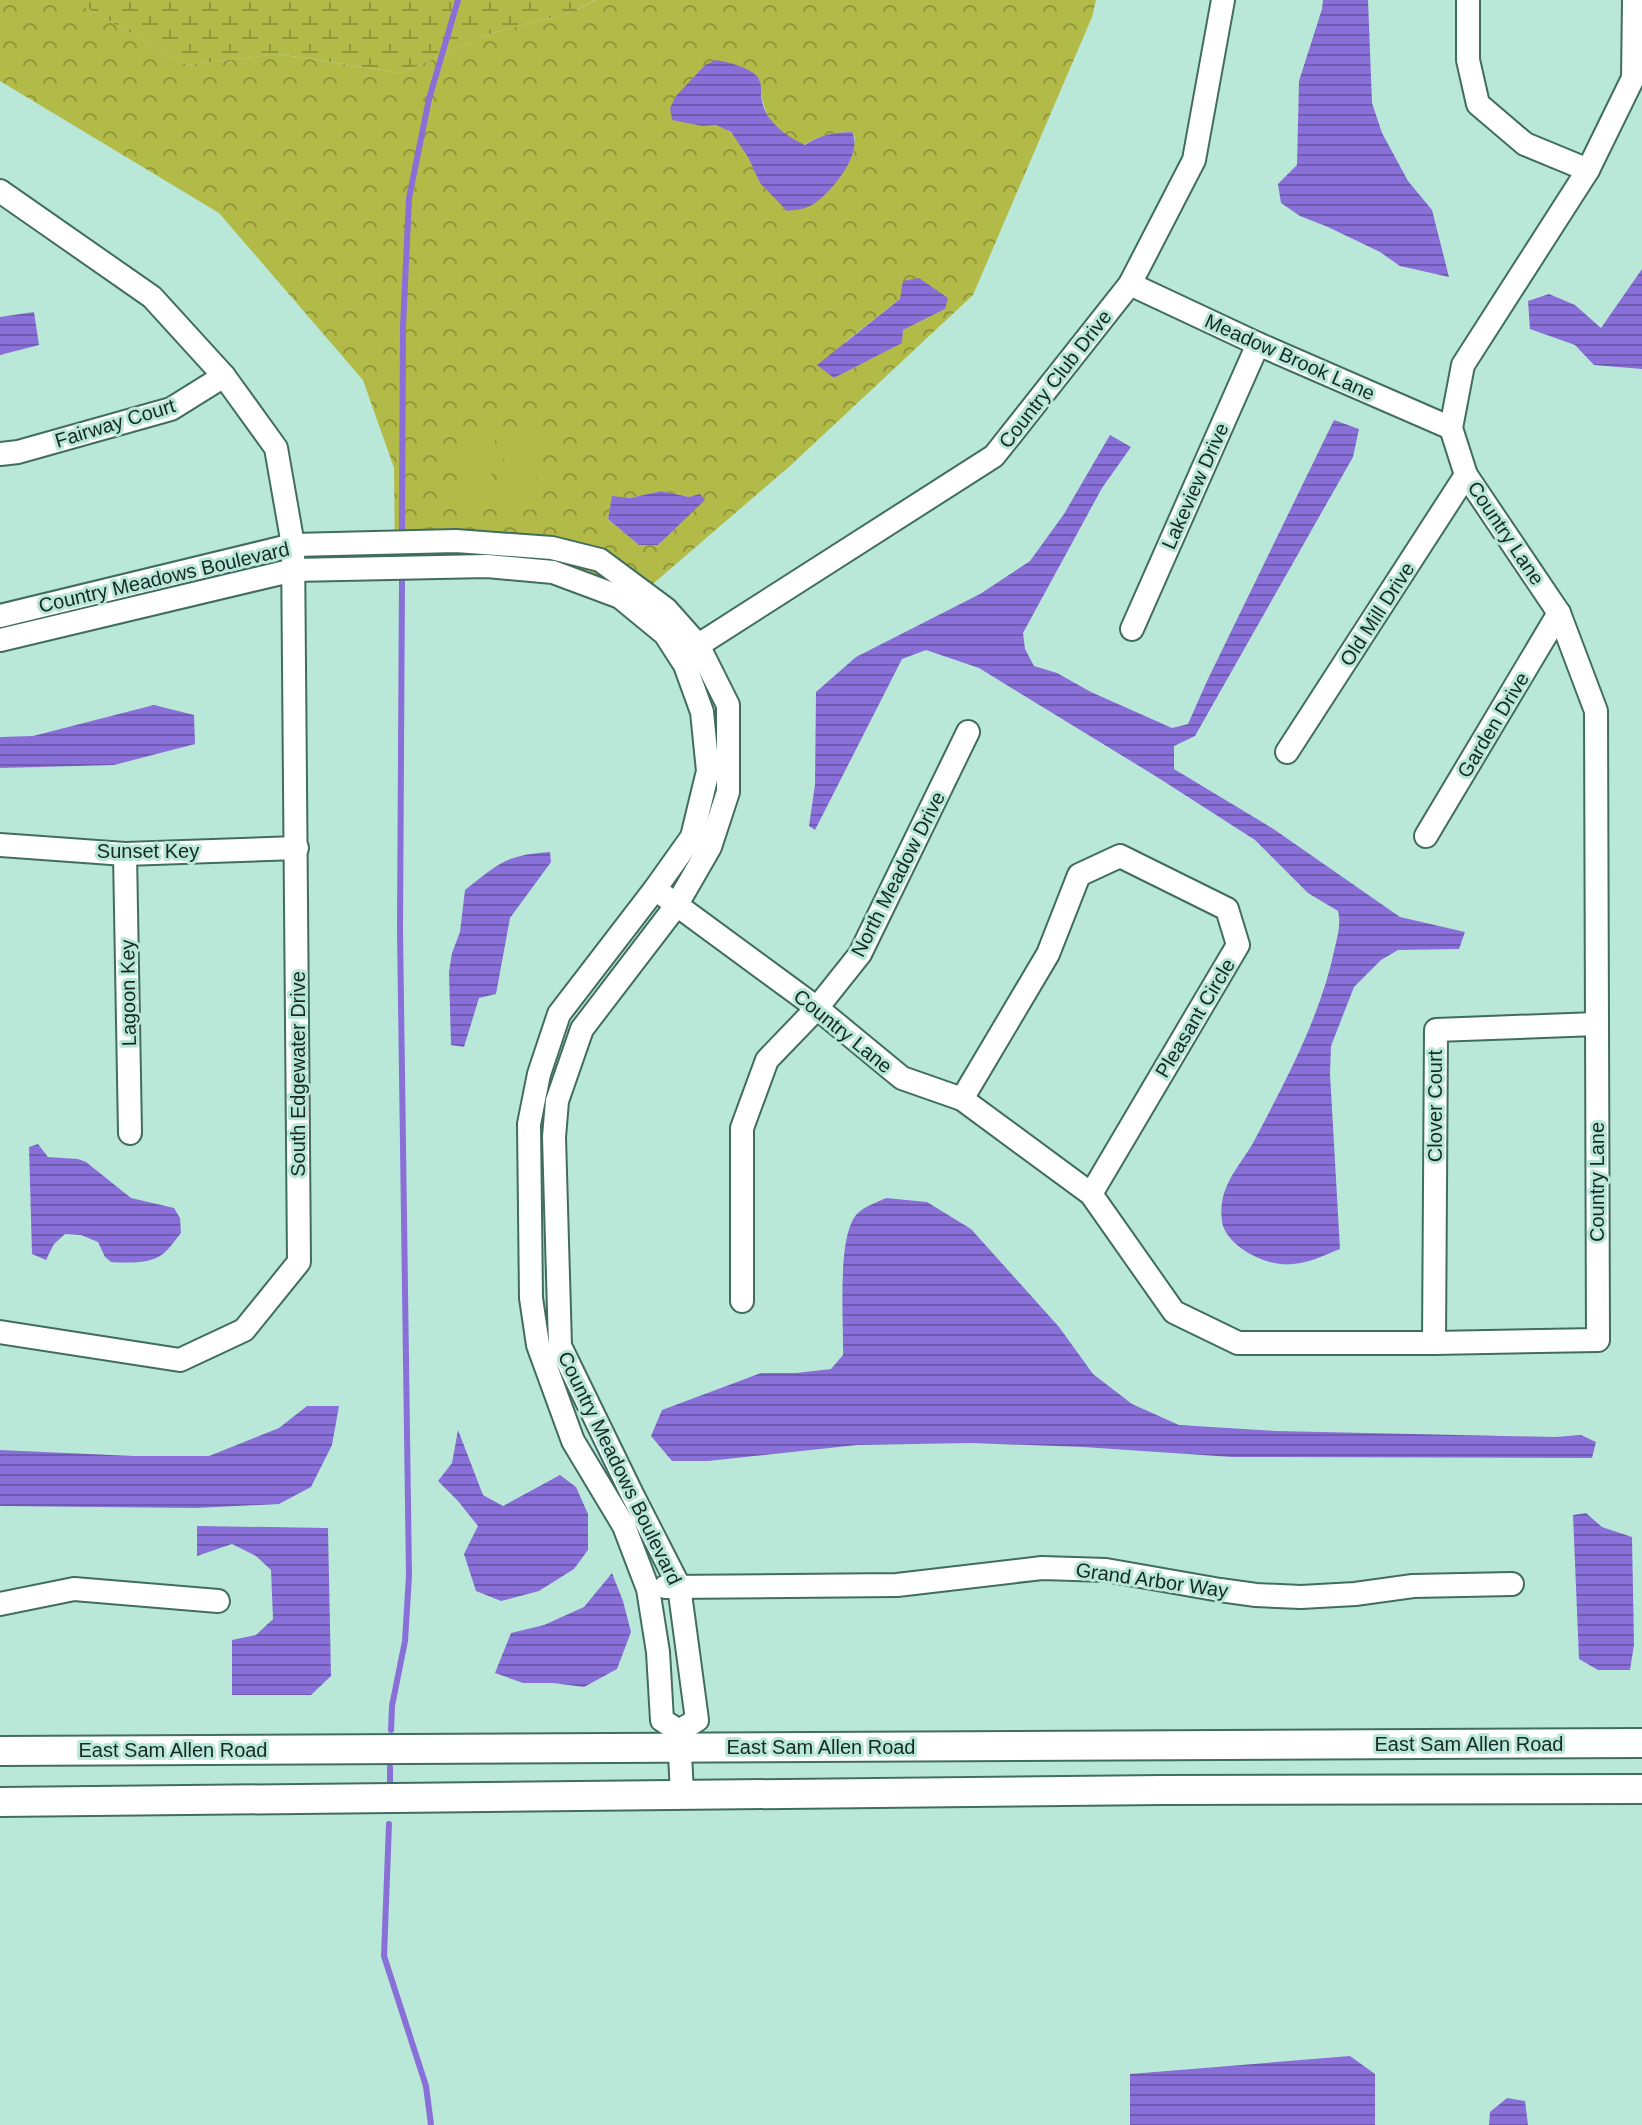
<svg xmlns="http://www.w3.org/2000/svg" width="1642" height="2125" font-family="Helvetica,sans-serif">
<defs>
<pattern id="wetland-marsh" width="20" height="14" patternUnits="userSpaceOnUse" patternTransform="scale(2)"><rect width="20" height="14" fill="#b3bb48"/><path d="M1 5h8M5 5V1M11 12h8M15 12V8" fill="none" stroke="#91983c"/></pattern>
<pattern id="park-crowns" width="20" height="18" patternUnits="userSpaceOnUse" patternTransform="scale(2)"><rect width="20" height="18" fill="#b3bb48"/><path d="M2 6a3 3 0 1 1 6 0M12 15a3 3 0 1 1 6 0" fill="none" stroke="#91983c"/></pattern>
<pattern id="water-rules" width="6" height="5" patternUnits="userSpaceOnUse" patternTransform="scale(2)"><rect width="6" height="5" fill="#896fd8"/><path d="M0 2.5h6" fill="none" stroke="#6f5baf"/></pattern>
</defs>
<rect width="100%" height="100%" fill="#b9e8d9"/>
<path fill="url(#wetland-marsh)" d="M77,0H594L573,12L492,33L401,73L279,54L187,65L85,7Z"/>
<path fill="url(#park-crowns)" fill-rule="evenodd" d="M0,0H77L85,7L187,65L278,54L401,73L492,33L573,12L595,0H1096L1092,17L973,295L791,465L640,595L527,556L395,557L394,468L363,380L219,213L0,81ZM705,65L760,80C762,115 772,130 804,145C820,135 834,132 852,132L855,138L853,153L760,183C751,163 740,129 715,125C711,124 706,125 702,126L692,81ZM900,299L945,309L903,330L901,343L834,378L845,342ZM661,491L689,497L659,545H639L608,519L612,497L630,498Z"/>
<g fill="#b3bb48">
<path d="M462,429L496,433L488,505L455,501Z"/>
<path d="M507,434L541,437L533,510L499,506Z"/>
</g>
<g fill="url(#water-rules)">
<path d="M1323,0H1368L1372,103L1382,133L1408,181L1432,210L1449,277L1400,266L1380,252L1328,227L1300,216L1281,203L1278,184L1297,165L1299,81L1322,9Z"/>
<path d="M716,60C728,62 748,67 757,76C763,83 760,92 762,101C766,122 786,136 805,145C820,135 834,132 852,132C864,154 830,194 812,205C805,209 795,210 787,211L760,183L748,157L731,132L716,125L702,126L672,120L670,108L676,96L705,65Z"/>
<path d="M1642,269V369L1594,365L1575,345L1530,329L1528,301L1549,294L1575,305L1601,328Z"/>
<path d="M919,278L948,298L945,309L903,330L902,343L834,378L817,365L900,299L903,281Z"/>
<path d="M34,312L39,345L0,355V317Z"/>
<path d="M1334,420L1359,429L1353,457L1195,736L1174,746V769L1272,828L1400,917L1465,932L1459,949L1398,950L1381,960L1354,987L1331,1046L1330,1074L1340,1249C1325,1255 1309,1263 1293,1264C1269,1267 1232,1250 1223,1226C1221,1219 1221,1209 1222,1202C1226,1179 1242,1162 1253,1143C1286,1080 1321,1016 1335,947C1338,934 1341,924 1338,911L1308,893L1255,840L1157,777L979,668L926,650L902,659L815,830L809,826L815,785L816,692L856,657L980,594L1030,561L1064,514L1110,435L1131,447L1102,488L1023,633L1025,649L1034,666L1057,673L1091,692L1172,728L1188,724L1207,681Z"/>
<path d="M661,491L689,497L700,494L705,500L658,545H639L608,519L612,496L630,498Z"/>
<path d="M154,705L194,715L195,744L114,765L0,768V737L33,736Z"/>
<path d="M550,852L551,862L510,918L496,994L479,998L464,1047L451,1045L449,972L452,953L460,932L465,890C498,864 505,855 550,852Z"/>
<path d="M38,1144L48,1157L78,1159L86,1162L131,1198L174,1208L180,1218L181,1233C175,1240 170,1248 163,1254C151,1264 126,1263 111,1262L105,1257L98,1242L81,1235L65,1234L54,1244L46,1260L32,1254L29,1147Z"/>
<path d="M886,1198L927,1202L971,1229L1059,1327L1093,1374L1132,1404L1179,1425L1276,1431L1555,1437L1581,1435L1596,1442L1592,1458L1232,1457L1083,1447L971,1443L857,1445L708,1461H672L651,1436L662,1410L761,1373H796L831,1369L843,1355C844,1325 836,1233 858,1213C865,1206 878,1202 886,1198Z"/>
<path d="M307,1406H339L332,1445L311,1487L279,1504L196,1508L0,1506V1450L133,1456H209L279,1428Z"/>
<path d="M458,1430L483,1495L503,1506L560,1475L576,1487L588,1514V1550L574,1569L539,1591L501,1601L476,1591L464,1554L478,1526L458,1501L438,1481L452,1463Z"/>
<path d="M1586,1513L1602,1527L1632,1537L1634,1645L1630,1670H1598L1579,1659L1573,1515Z"/>
<path d="M197,1526L328,1528L331,1676L311,1695H232V1640L256,1635L273,1619L271,1570L256,1556L232,1544L197,1556Z"/>
<path d="M612,1573L623,1601L631,1632L617,1669L584,1687L553,1683H523L495,1673L511,1633L544,1625L584,1607Z"/>
<path d="M1350,2056L1375,2074V2125H1130V2074Z"/>
<path d="M1507,2098L1525,2101L1528,2125H1489L1490,2112Z"/>
</g>
<g fill="none" stroke-linecap="round" stroke-linejoin="round">
<g stroke="#896fd8" stroke-width="6">
<path d="M402,531L403,327L409,198L429,99L458,0"/>
<path d="M402,554V556"/>
<path d="M391,1730L392,1706L405,1641L409,1576L400,930L402,579"/>
<path d="M390,1786V1767"/>
<path d="M389,1824L384,1956L426,2086L431,2125"/>
</g>
<g stroke="#416d60" stroke-width="26">
<g id="minor">
<path d="M1468,0V60L1478,104L1525,144L1588,170"/>
<path d="M0,191L152,297L224,376L276,448L293,545L299,1262L244,1330L180,1360L0,1332"/>
<path d="M1130,284L1258,344L1451,428"/>
<path d="M0,454L18,452L171,409L224,376"/>
<path d="M0,616L293,545L456,541L552,548L600,560L666,609L698,645L728,705V792L710,847L676,906L582,1029L557,1101L554,1137L560,1346L632,1494L679,1586L697,1720L679,1731"/>
<path d="M1132,629L1258,344"/>
<path d="M0,640L294,570L487,566L553,572L620,597L665,634L685,665L702,712L708,771L692,837L655,889L559,1014L539,1074L529,1124L531,1298L538,1345L573,1441L624,1526L648,1589L658,1652L662,1720L679,1731"/>
<path d="M686,653L994,456L1130,284L1194,160L1223,0"/>
<path d="M1287,752L1466,475"/>
<path d="M1426,836L1559,613"/>
<path d="M0,845L125,854L297,848"/>
<path d="M125,854L130,1133"/>
<path d="M655,889L817,1008L902,1078L962,1099L1091,1194L1174,1312L1238,1343H1434L1598,1340L1596,711L1559,613L1466,475L1451,428L1463,365L1588,170L1633,78L1634,0"/>
<path d="M962,1099L1048,954L1079,875L1120,856L1227,909L1238,945L1091,1194"/>
<path d="M742,1301V1128L767,1060L817,1008L860,954L968,732"/>
<path d="M1434,1343L1436,1030L1596,1024"/>
<path d="M665,1587L897,1585L1042,1568L1106,1570L1220,1590L1256,1595L1301,1597L1355,1594L1413,1586L1512,1584"/>
<path d="M0,1604L74,1589L218,1601"/>
<path d="M679,1732L682,1795"/>
</g>
</g>
<g stroke="#416d60" stroke-width="32">
<g id="major">
<path d="M0,1751L1642,1743"/>
<path d="M0,1802L1162,1790L1642,1789"/>
</g>
</g>
<use href="#minor" stroke="#fff" stroke-width="22"/>
<use href="#major" stroke="#fff" stroke-width="28"/>
</g>
<g text-anchor="middle" stroke-width="6" stroke-linejoin="round" paint-order="stroke">
<g font-size="20" fill="#172924" stroke="#b9e8d9">
<text transform="translate(1290 357) rotate(24)" y="7">Meadow Brook Lane</text>
<text transform="translate(1055 379) rotate(-52)" y="7">Country Club Drive</text>
<text transform="translate(115 423) rotate(-17)" y="7">Fairway Court</text>
<text transform="translate(1195 486) rotate(-66)" y="7">Lakeview Drive</text>
<text transform="translate(1506 533) rotate(56)" y="7">Country Lane</text>
<text transform="translate(164 577) rotate(-13)" y="7">Country Meadows Boulevard</text>
<text transform="translate(1377 614) rotate(-57)" y="7">Old Mill Drive</text>
<text transform="translate(1493 725) rotate(-59)" y="7">Garden Drive</text>
<text x="148" y="858">Sunset Key</text>
<text transform="translate(898 874) rotate(-63)" y="7">North Meadow Drive</text>
<text transform="translate(128 993) rotate(-91)" y="7">Lagoon Key</text>
<text transform="translate(1195 1018) rotate(-59)" y="7">Pleasant Circle</text>
<text transform="translate(843 1031) rotate(39)" y="7">Country Lane</text>
<text transform="translate(298 1074) rotate(-90)" y="7">South Edgewater Drive</text>
<text transform="translate(1435 1106) rotate(-90)" y="7">Clover Court</text>
<text transform="translate(1597 1182) rotate(-90)" y="7">Country Lane</text>
<text transform="translate(620 1468) rotate(64)" y="7">Country Meadows Boulevard</text>
<text transform="translate(1152 1580) rotate(8)" y="7">Grand Arbor Way</text>
<text x="1469" y="1751">East Sam Allen Road</text>
<text x="821" y="1754">East Sam Allen Road</text>
<text x="173" y="1757">East Sam Allen Road</text>
</g>
</g>
</svg>
